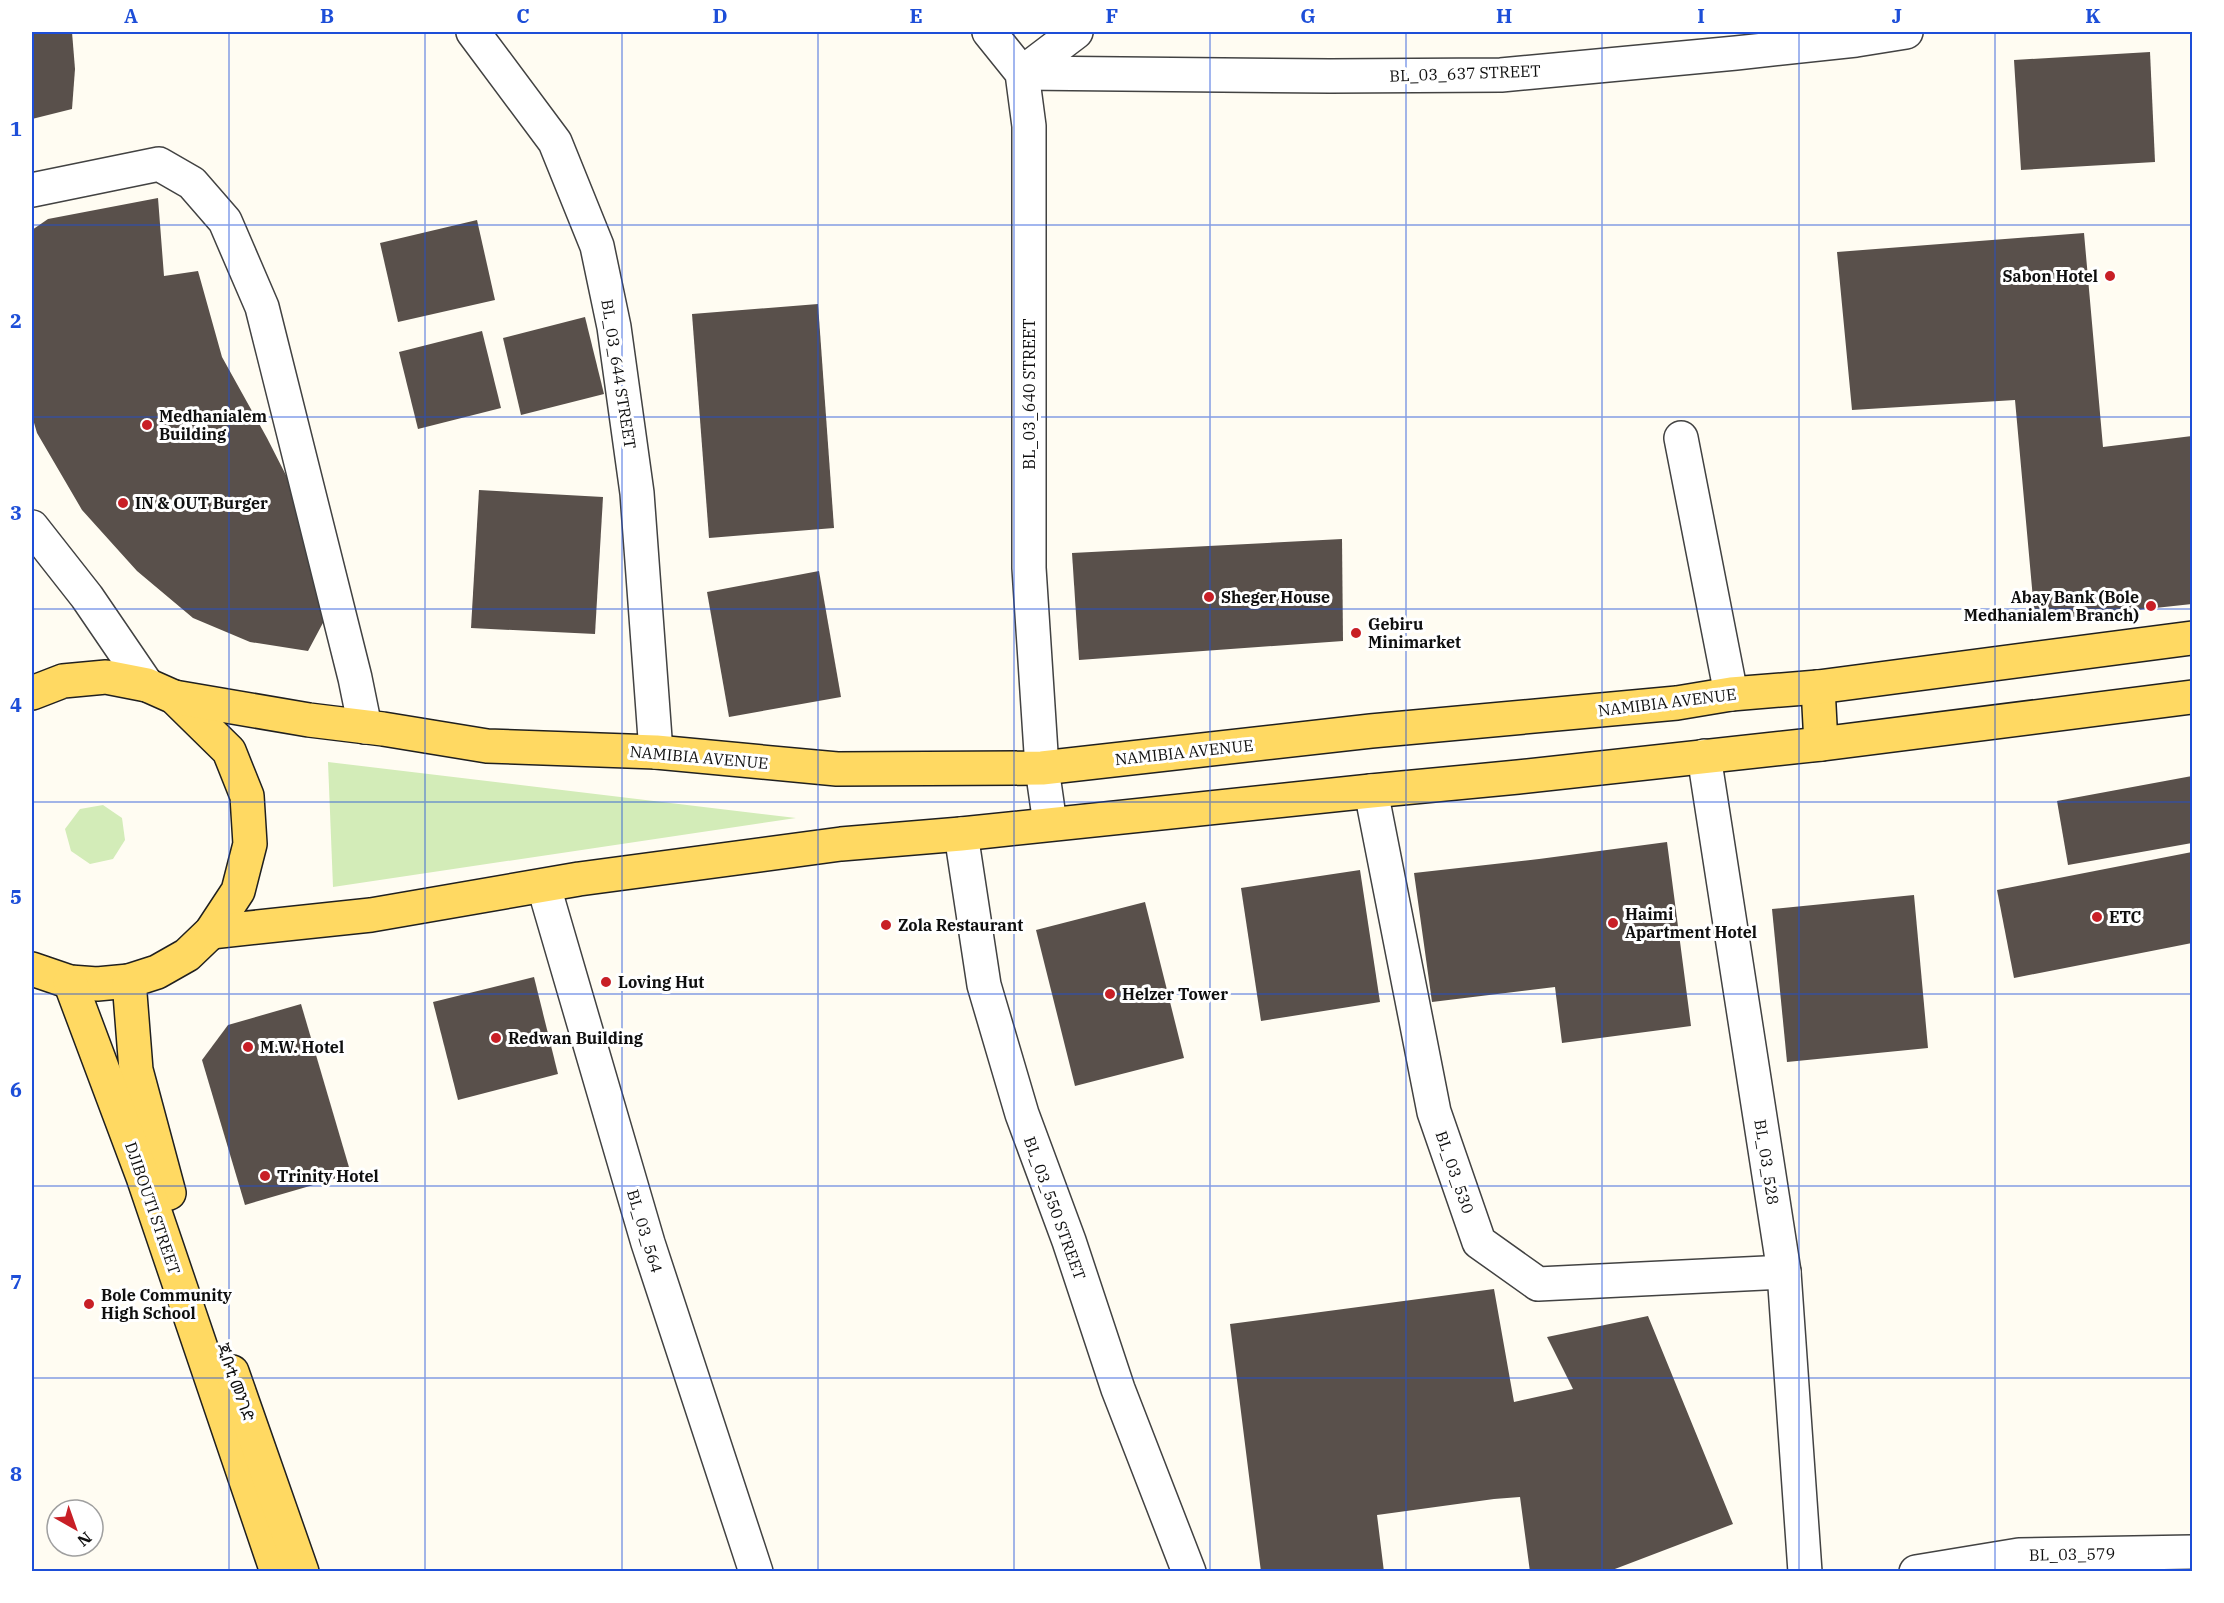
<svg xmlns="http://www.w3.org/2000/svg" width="2224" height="1603" font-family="'IBM Plex Serif','Noto Sans Ethiopic',serif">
<rect width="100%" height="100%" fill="#fffcf2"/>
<g fill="#d3ecb8">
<path d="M328,762L796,818L333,887Z"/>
<path d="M103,805L122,818L125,840L113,859L90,864L71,851L65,829L80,809Z"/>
</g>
<g fill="#59504b">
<path d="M32,32H72L75,69L72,109L32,119Z"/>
<path d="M2150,52L2155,162L2021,170L2014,60Z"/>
<path d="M158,198L164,276L198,271L222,357L267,438L317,536L333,604L308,651L250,642L193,618L137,571L82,510L37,433L32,416V230L48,219Z"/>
<path d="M477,220L495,300L398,322L380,243Z"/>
<path d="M2084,233L2103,447L2192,436V604L2035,621L2015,400L1852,410L1837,252Z"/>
<path d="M818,304L834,528L709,538L692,314Z"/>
<path d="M585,317L604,394L521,415L503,338Z"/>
<path d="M482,331L501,408L418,429L399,352Z"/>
<path d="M479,490L603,497L595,634L471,628Z"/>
<path d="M1342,539L1343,641L1079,660L1072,553Z"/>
<path d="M819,571L841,697L729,717L707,592Z"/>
<path d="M2192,776V843L2068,865L2057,801Z"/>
<path d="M1667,842L1691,1026L1562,1043L1555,987L1432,1002L1414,873L1539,859Z"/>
<path d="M2192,852V943L2014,978L1997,890Z"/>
<path d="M1360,870L1380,1002L1261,1021L1241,888Z"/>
<path d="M1914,895L1928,1048L1787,1062L1772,909Z"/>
<path d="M1145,902L1184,1058L1075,1086L1036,930Z"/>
<path d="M534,977L558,1074L458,1100L433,1002Z"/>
<path d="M301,1004L351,1174L245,1205L202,1060L228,1025Z"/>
<path d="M1494,1289L1514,1402L1573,1389L1547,1337L1648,1316L1733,1524L1607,1572H1530L1520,1497L1494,1499L1377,1515L1384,1572H1261L1230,1324Z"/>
</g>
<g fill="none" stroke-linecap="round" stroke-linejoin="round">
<g stroke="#424242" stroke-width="36">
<g id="minor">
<path d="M473,32L555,142L597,246L614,327L637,493L656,752"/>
<path d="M989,32L1022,73L1029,126V568L1042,768L1050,824"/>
<path d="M1022,73L1330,76L1501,75L1736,53L1856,40L1906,32"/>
<path d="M1022,73L1076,32"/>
<path d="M32,190L159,164L192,183L225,221L262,307L355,678L365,727"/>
<path d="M1681,438L1731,694"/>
<path d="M32,527L87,597L147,685"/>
<path d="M1704,756L1784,1272L1805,1572"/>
<path d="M1371,791L1434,1112L1479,1242L1538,1284L1784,1272"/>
<path d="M961,834L984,985L1022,1114L1069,1241L1118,1389L1189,1572"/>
<path d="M544,887L648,1243L756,1572"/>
<path d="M1916,1572L2019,1555L2192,1552"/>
</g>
</g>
<g stroke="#202020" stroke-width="36">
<g id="primary">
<path d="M1818,687L1821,744"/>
<path d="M32,693L63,681L106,677L147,685L174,697L229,751L247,796L250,844L238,891L211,932L187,955L157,972L129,981L97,984L70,982L32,969"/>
<path d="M174,697L309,720L383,729L487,746L656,752L837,769L1042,768L1371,731L1677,703L1731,694L1818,687L2192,638"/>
<path d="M211,932L371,915L579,879L841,844L961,834L1371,791L1518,777L1821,744L2192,697"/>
<path d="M129,981L136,1070L169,1193"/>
<path d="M70,982L143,1177L277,1572"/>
<path d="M232,1372L302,1572"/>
</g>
</g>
<use href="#minor" stroke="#fff" stroke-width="33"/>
<use href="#primary" stroke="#ffd962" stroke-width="33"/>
</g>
<path fill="none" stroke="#1d4ed8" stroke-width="1.5" stroke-opacity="0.55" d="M229,32V1572M425,32V1572M622,32V1572M818,32V1572M1014,32V1572M1210,32V1572M1406,32V1572M1602,32V1572M1799,32V1572M1995,32V1572M32,225H2192M32,417H2192M32,609H2192M32,802H2192M32,994H2192M32,1186H2192M32,1378H2192"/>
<g fill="#c81f26" stroke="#fff" stroke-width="2">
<circle cx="2110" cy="276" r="6"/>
<circle cx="147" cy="425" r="6"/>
<circle cx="123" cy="503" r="6"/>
<circle cx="1209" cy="597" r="6"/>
<circle cx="2151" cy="606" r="6"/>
<circle cx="1356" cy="633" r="6"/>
<circle cx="2097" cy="917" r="6"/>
<circle cx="1613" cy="923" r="6"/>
<circle cx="886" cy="925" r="6"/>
<circle cx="606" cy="982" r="6"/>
<circle cx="1110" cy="994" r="6"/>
<circle cx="496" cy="1038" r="6"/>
<circle cx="248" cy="1047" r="6"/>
<circle cx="265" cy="1176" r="6"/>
<circle cx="89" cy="1304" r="6"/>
</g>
<g text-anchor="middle" stroke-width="6" stroke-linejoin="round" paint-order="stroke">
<g font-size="16" fill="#0f0f0f" stroke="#fff">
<text transform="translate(1465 73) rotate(-2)" y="6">BL_03_637 STREET</text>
<text transform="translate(619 374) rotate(81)" y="6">BL_03_644 STREET</text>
<text transform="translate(1029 394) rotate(-90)" y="6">BL_03_640 STREET</text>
<text transform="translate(1667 702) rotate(-7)" y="6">NAMIBIA AVENUE</text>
<text transform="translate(1184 752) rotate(-6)" y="6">NAMIBIA AVENUE</text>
<text transform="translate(699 757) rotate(5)" y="6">NAMIBIA AVENUE</text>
<text transform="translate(1767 1162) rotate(81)" y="6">BL_03_528</text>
<text transform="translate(1455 1172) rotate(71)" y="6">BL_03_530</text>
<text transform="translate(153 1208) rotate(71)" y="6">DJIBOUTI STREET</text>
<text transform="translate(1055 1208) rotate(70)" y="6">BL_03_550 STREET</text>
<text transform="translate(645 1231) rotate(73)" y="6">BL_03_564</text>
<text transform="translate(236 1382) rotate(70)" y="6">ጂቡቲ መንገድ</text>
<text transform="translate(2072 1554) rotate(-1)" y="6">BL_03_579</text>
</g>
<g font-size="16" font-weight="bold" fill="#0f0f0f" stroke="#fff" text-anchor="start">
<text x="2098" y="282" text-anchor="end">Sabon Hotel</text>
<text x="159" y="422">Medhanialem<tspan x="159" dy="18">Building</tspan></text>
<text x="135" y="509">IN &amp; OUT Burger</text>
<text x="1221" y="603">Sheger House</text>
<text x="2139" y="603" text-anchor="end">Abay Bank (Bole<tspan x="2139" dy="18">Medhanialem Branch)</tspan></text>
<text x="1368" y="630">Gebiru<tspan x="1368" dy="18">Minimarket</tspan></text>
<text x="1625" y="920">Haimi<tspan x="1625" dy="18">Apartment Hotel</tspan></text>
<text x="2109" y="923">ETC</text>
<text x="898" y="931">Zola Restaurant</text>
<text x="618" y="988">Loving Hut</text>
<text x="1122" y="1000">Helzer Tower</text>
<text x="508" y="1044">Redwan Building</text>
<text x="260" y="1053">M.W. Hotel</text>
<text x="277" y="1182">Trinity Hotel</text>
<text x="101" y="1301">Bole Community<tspan x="101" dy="18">High School</tspan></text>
</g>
</g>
<rect width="2224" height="1603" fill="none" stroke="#ffffff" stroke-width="66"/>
<g transform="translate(75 1528) rotate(140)"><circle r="28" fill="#ffffff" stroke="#9f9f9f" stroke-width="1.5"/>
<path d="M0-4.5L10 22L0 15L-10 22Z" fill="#c81f26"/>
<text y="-9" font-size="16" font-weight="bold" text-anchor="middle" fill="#0f0f0f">N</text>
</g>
<rect x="33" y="33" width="2158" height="1537" fill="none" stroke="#1d4ed8" stroke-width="2"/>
<g font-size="20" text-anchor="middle" font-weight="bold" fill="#1d4ed8">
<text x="131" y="23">A</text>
<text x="327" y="23">B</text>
<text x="523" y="23">C</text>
<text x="720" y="23">D</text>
<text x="916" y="23">E</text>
<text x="1112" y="23">F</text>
<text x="1308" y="23">G</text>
<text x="1504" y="23">H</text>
<text x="1701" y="23">I</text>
<text x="1897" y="23">J</text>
<text x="2093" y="23">K</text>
<text x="16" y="136">1</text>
<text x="16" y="328">2</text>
<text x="16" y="520">3</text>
<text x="16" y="712">4</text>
<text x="16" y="904">5</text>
<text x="16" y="1097">6</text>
<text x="16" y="1289">7</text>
<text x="16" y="1481">8</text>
</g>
</svg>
